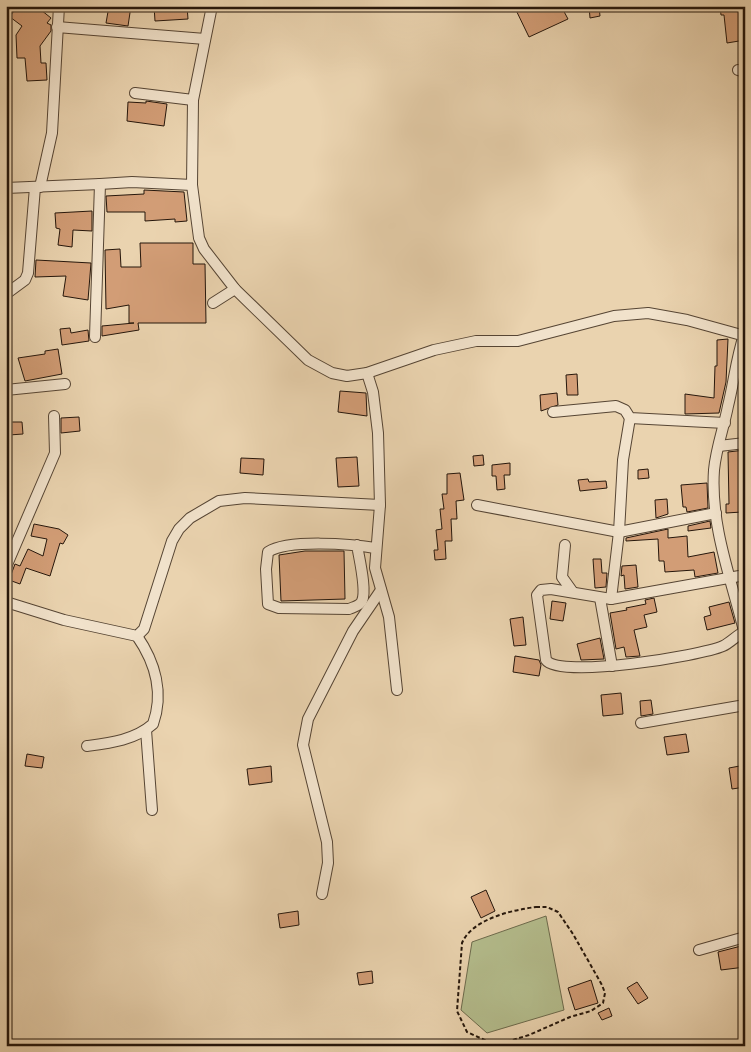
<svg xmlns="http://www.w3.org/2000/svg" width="751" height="1052" font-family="'IM FELL DW Pica',serif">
<rect width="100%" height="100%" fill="#ead3af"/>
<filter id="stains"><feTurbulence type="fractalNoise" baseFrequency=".004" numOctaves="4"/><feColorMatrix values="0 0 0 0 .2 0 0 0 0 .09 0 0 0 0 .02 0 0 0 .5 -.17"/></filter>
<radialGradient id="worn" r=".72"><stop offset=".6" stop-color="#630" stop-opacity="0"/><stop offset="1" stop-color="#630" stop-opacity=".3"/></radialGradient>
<path fill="#b4bd8d" stroke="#6c6a4c" d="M546,916L564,1010L487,1033L461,1010L472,942Z"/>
<g fill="#d29d76" stroke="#25160b">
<path d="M17,6H36L51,18L47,23L51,25V31L40,46L41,63H46L47,80L27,81L25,58H17L16,35L22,26L10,17Z"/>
<path d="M109,6H131L128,26L106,23Z"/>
<path d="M154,6H187L188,19L155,21Z"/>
<path d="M514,6H561L568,19L529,37Z"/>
<path d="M589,6H599L600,16L590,18Z"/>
<path d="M720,6H745V40L727,43L724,15H721Z"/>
<path d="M146,101L167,104L164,126L127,121L128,102L146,103Z"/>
<path d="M144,190L184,192L187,221L175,222V219L145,221V212H107L106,196L144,194Z"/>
<path d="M92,211V231L73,230L72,247L58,245L60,229L56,228L55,213Z"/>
<path d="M140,243H193V264H205L206,323H138L139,330L102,336V326L134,323H129V305L106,309L105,250L120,249L121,267H141Z"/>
<path d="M36,260L91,263L88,300L63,296L66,276L35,277Z"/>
<path d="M70,328L71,333L88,330L89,341L62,345L60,329Z"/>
<path d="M728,339L726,382L719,413L685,414V394L714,398L715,366H717V340Z"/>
<path d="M58,349L62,374L25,381L18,358L45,354V351Z"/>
<path d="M577,374L578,395H567L566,375Z"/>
<path d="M340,391L366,393L367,416L338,412Z"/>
<path d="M557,393L558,405L541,411L540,395Z"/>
<path d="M79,417L80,431L61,433V418Z"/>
<path d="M8,422H22L23,434L9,435Z"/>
<path d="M745,450V496H740L742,512L726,513V504H729L728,452Z"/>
<path d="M483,455L484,465L474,466L473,456Z"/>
<path d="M357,457L359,486L338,487L336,458Z"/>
<path d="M241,458L264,459L263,475L240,473Z"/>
<path d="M510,463V475H504L505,489L497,490L496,476H492V465Z"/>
<path d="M648,469L649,478L638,479V470Z"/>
<path d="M460,473L464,500L456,501L457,519H451L452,541H445L446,559L435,560L434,550H438L436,530L442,529L440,509H444L442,494H447V474Z"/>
<path d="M588,479L589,482L606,481L607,488L580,491L578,480Z"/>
<path d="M707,483L708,508L687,512L686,507H683L681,485Z"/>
<path d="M667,499L668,514L656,518L655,500Z"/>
<path d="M710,521L711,528L688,531V526Z"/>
<path d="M34,524L59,529L68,535L63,544L60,543L50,576L26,568L20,584L9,580L15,564L20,566L28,549L43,556L47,539L31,536Z"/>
<path d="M668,529V538L687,536L688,557L714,552L718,573L695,577L694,570L665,572L664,561H659L658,539L626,541V538Z"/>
<path d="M305,551H344L345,599L281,601L279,555Z"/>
<path d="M593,559H601L602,573H607L606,587L595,588Z"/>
<path d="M636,565L638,587L625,589L624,575L621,576L622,566Z"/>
<path d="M654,598L657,612L644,615L647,627L634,630L640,656L626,657L624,647L616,649L610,613L627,610L626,608L646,604L645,600Z"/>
<path d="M552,601L566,603L563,621L550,619Z"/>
<path d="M729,602L735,623L707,630L704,617L711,615L709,607Z"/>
<path d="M523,617L526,645L514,646L510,619Z"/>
<path d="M600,638L604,659L581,660L577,644Z"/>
<path d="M515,656L539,660L541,665L539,676L513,672Z"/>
<path d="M621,693L623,714L603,716L601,695Z"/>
<path d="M651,700L653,714L641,716L640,701Z"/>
<path d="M686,734L689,752L667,755L664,737Z"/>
<path d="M27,754L44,757L42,768L25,766Z"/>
<path d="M745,765V787L732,789L729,768Z"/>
<path d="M271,766L272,782L249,785L247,769Z"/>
<path d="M486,890L495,911L481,918L471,897Z"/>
<path d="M298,911L299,925L280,928L278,914Z"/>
<path d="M745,945V967L721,970L718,952Z"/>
<path d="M372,971L373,983L359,985L357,973Z"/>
<path d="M591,980L598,1003L575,1010L568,988Z"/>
<path d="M637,982L648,998L638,1004L627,988Z"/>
<path d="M609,1008L612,1016L602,1020L598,1013Z"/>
</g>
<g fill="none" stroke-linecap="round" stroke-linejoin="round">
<g stroke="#564534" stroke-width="12">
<g id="minor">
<path d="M212,6L193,100L192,185L199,238L204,249L235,289L308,360L332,373L347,376L367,373L434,350L476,341H518L614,316L648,313L687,320L745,336"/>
<path d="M57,27L205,39"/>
<path d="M738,70L745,72"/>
<path d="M135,93L193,100"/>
<path d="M40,187L52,133L59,6"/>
<path d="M6,188L100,184"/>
<path d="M6,294L25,280L28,273L35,187"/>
<path d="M213,303L235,289"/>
<path d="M744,335C736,359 734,382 728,406C724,427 716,448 714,470C710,526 732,581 745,635"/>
<path d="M95,337L100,184L132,182L192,185"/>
<path d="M367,373L373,392L378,433L380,505L375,568L389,617L397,690"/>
<path d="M6,390L65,384"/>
<path d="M553,412L616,406L625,410L630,418L725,423"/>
<path d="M719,446L745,443"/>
<path d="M477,505L619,532L716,513"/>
<path d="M357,545C359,558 367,590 362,601C360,606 353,607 349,609L279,608L268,604L266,569L268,552C288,539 352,544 375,548"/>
<path d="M565,545L562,577L572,591"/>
<path d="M6,567L55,453L54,416"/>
<path d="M745,575L611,599L551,589L541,590L537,595L546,660C559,679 700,656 723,646C730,643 737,635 745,631"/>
<path d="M600,598L612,666"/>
<path d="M611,599L619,532L623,460L630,418"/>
<path d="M6,602L64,620L137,636L144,629L172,541L179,529L190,518L219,501L245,498L380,505"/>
<path d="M641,723L745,705"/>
<path d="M146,730L152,810"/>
<path d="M87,746C110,743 135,740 153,724C164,693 155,662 137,636"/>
<path d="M322,894L328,863L327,842L303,745L308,719L353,631L381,590"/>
<path d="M699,950L745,937"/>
</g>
</g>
<path stroke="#25160b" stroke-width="2" stroke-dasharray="4 2.5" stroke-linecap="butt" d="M536,907H547L558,912L573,934L602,985L605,993L603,1003L591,1011L570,1017L529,1035L500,1044L489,1042L467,1032L457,1011L462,943C472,919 512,910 536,907Z"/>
<use href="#minor" stroke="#f1e2cb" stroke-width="10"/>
</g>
<rect width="751" height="1052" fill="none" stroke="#ead3af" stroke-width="25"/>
<rect x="8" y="8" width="736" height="1037" fill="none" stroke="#25160b" stroke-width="2.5"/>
<rect x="12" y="12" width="726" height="1027" fill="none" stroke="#25160b"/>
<rect width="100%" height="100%" filter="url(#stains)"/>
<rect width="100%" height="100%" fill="url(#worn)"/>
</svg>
